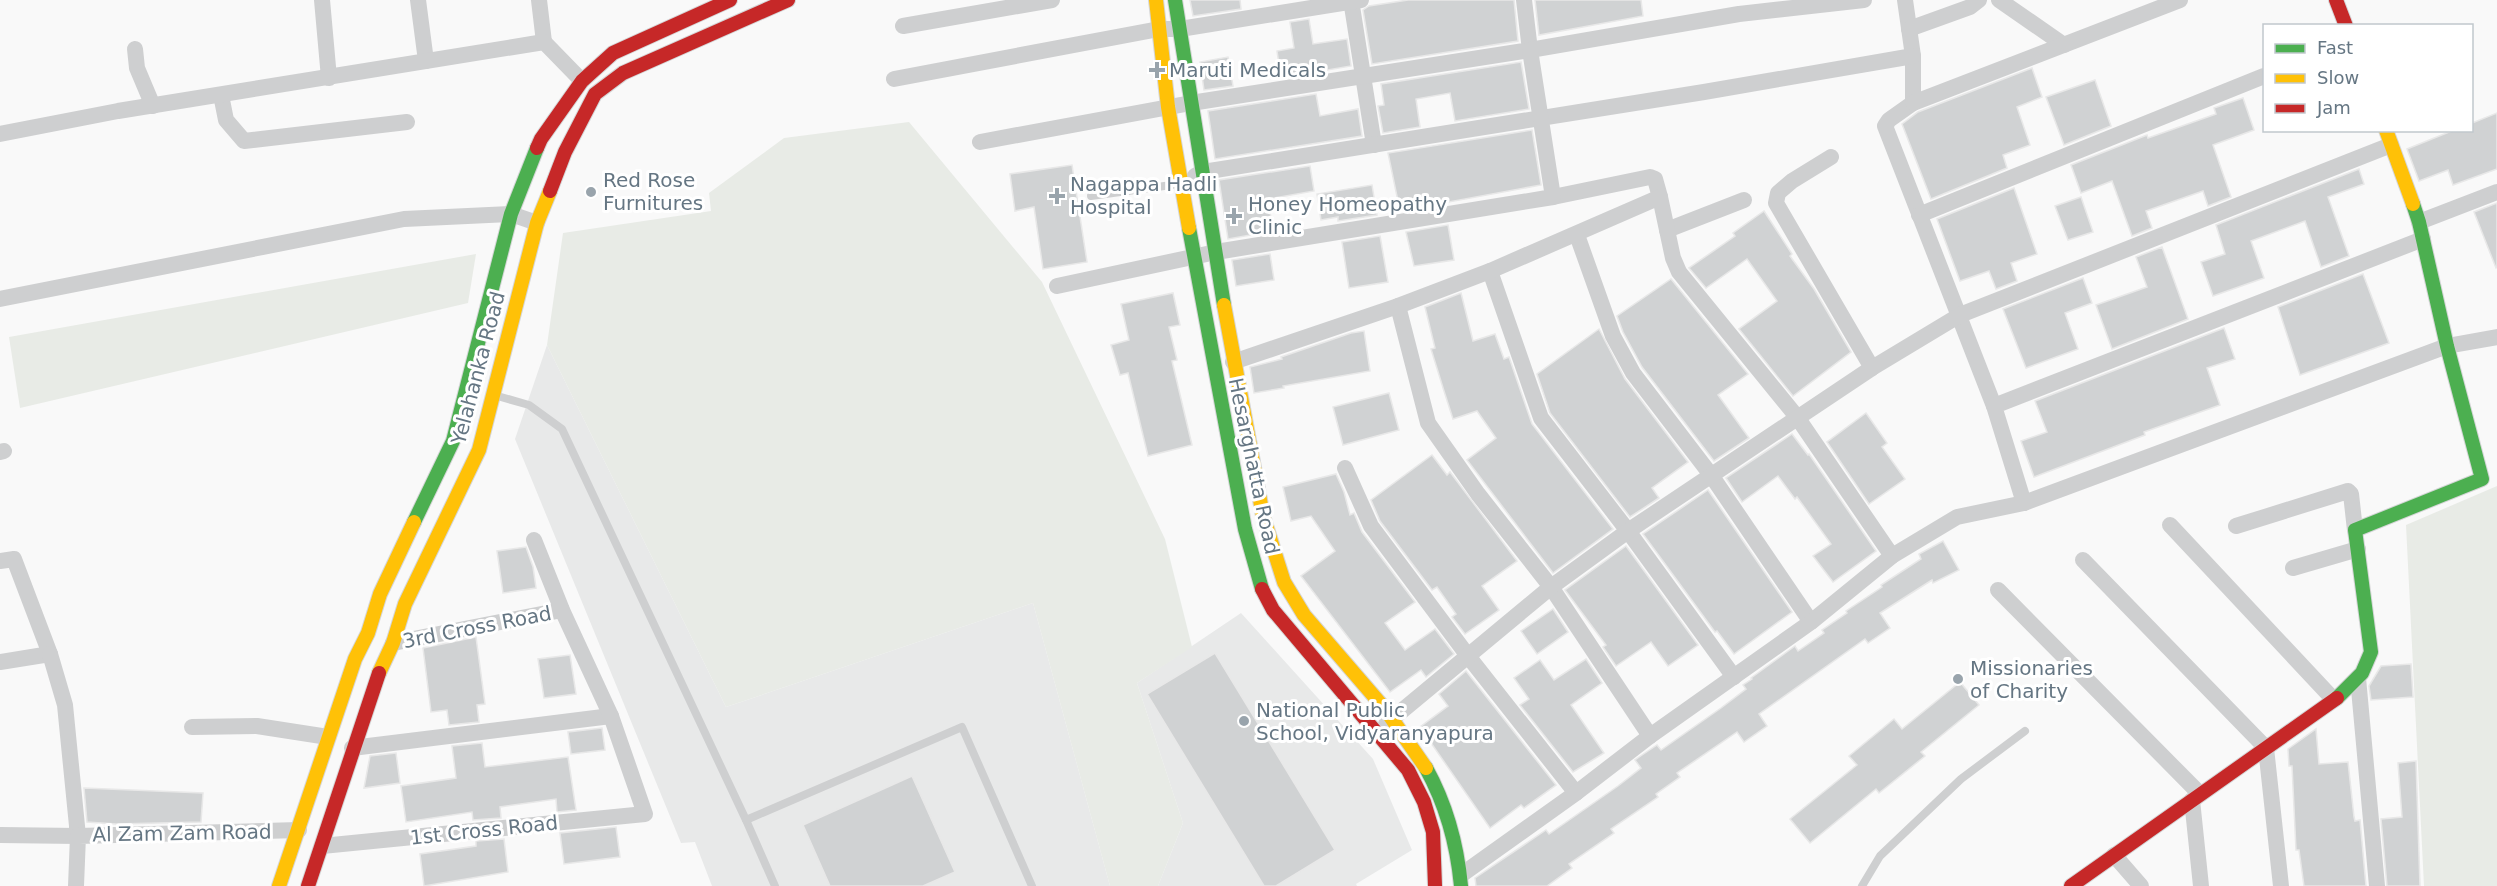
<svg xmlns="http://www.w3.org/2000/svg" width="2497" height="886" font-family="'DejaVu Sans',sans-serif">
<rect width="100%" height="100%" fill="#f9f9f9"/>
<g fill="#e8e9e9">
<path d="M547,345L726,707L1033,603L1110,886H712L695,842L681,843L515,439Z"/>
<path d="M1241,613L1373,759L1412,850L1356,884L1357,886H1158L1183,823L1137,683Z"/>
</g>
<g fill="#e8ebe6">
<path d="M909,122L1042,282L1165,539L1192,647L1137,683L1183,823L1158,886H1110L1033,603L726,707L547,345L563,233L711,211L709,193L784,138Z"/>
<path d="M476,254L468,303L20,408L9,337Z"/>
<path d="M2497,486V886H2424L2406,525Z"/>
</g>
<g fill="#d0d2d3" stroke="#e8e8e8" stroke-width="1.5">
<path d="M1190,0H1240L1241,9L1193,16Z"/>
<path d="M1408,0H1514L1518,41L1372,64L1363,10L1369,6Z"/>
<path d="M1535,0H1641L1643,16L1539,35Z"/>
<path d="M1309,19L1313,44L1347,39L1351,66L1281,78L1277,51L1294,48L1290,22Z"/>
<path d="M1228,57L1233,86L1204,90L1200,62Z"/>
<path d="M1521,62L1529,109L1455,121L1450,93L1416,99L1420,127L1383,133L1378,106L1384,105L1381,84Z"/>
<path d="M2032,68L2042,97L2017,107L2030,145L2003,155L2007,168L1931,199L1902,124L1918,112Z"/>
<path d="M2095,80L2111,126L2064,145L2046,97Z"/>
<path d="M1316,94L1320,116L1358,109L1362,136L1215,159L1208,111Z"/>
<path d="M2243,98L2254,130L2213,145L2231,197L2208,206L2203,191L2146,211L2152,228L2132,236L2112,181L2081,193L2071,165L2147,135L2148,138L2216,114L2214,108Z"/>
<path d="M2497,113V169L2453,185L2448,170L2419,181L2407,149L2454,130H2472V123Z"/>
<path d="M1532,130L1541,185L1400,211L1388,153Z"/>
<path d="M1072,165L1087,262L1043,269L1034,207L1015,211L1010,174Z"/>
<path d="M1310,166L1314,191L1268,199L1273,231L1228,239L1219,180Z"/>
<path d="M2359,169L2364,184L2328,197L2349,256L2321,267L2305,221L2251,241L2264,278L2213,296L2201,262L2225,254L2216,225Z"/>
<path d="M1372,185L1377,215L1338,221V217L1321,220L1317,194Z"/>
<path d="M2014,188L2037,254L2011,263L2017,281L1996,289L1989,271L1960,281L1937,219Z"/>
<path d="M2081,197L2093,232L2068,240L2055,206Z"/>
<path d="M2497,203V267L2496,268L2474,212Z"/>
<path d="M1764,211L1792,254L1790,256L1814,289L1851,352L1793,396L1739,329L1777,301L1747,259L1706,288L1689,268L1735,236L1733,233Z"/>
<path d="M1448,225L1454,260L1414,266L1406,232Z"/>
<path d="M1380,236L1388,282L1349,288L1342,242Z"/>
<path d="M2162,247L2188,319L2112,349L2096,305L2147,287L2136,257Z"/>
<path d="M1270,254L1274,280L1236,286L1232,260Z"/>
<path d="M2363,274L2389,343L2300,375L2278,307Z"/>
<path d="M2083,278L2092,303L2065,313L2078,349L2026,368L2003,309Z"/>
<path d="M1671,279L1748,374L1718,395L1749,438L1714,461L1642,367L1623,332L1617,316Z"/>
<path d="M1173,293L1180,325L1169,327L1177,360L1172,361L1192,445L1148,456L1128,373L1120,375L1111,345L1129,340L1121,304Z"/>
<path d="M1461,293L1473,341L1495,334L1504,359L1509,357L1532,424L1613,529L1553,573L1467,460L1496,438L1477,411L1453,419L1444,391L1431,349L1435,348L1425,307Z"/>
<path d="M2224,328L2235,359L2207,368L2220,405L2144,432L2145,435L2034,477L2021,441L2047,432L2035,401Z"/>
<path d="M1599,329L1625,379L1688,462L1652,488L1659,498L1630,517L1550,413L1537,374Z"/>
<path d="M1364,331L1370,371L1283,386L1284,388L1254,393L1250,367L1282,359L1281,357L1351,333Z"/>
<path d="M1389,393L1399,430L1343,445L1333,407Z"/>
<path d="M1866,413L1887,443L1882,447L1905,479L1869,504L1827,442Z"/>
<path d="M1792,434L1808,455L1809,454L1876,551L1833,582L1813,556L1831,544L1797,497L1795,499L1778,476L1742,502L1726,478Z"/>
<path d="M1432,455L1447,475L1450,472L1517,561L1482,586L1499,610L1465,634L1452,617L1456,614L1437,587L1432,590L1380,521L1371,500Z"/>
<path d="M1336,474L1344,492L1350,515L1354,513L1362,532L1415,602L1385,623L1405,650L1435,629L1454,654L1426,677L1421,670L1390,692L1301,576L1335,551L1311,516L1291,521L1283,487Z"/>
<path d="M1708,490L1792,612L1734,654L1717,631L1715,632L1643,534Z"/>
<path d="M1943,541L1959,570L1933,583L1932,580L1880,613L1890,628L1868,643L1865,639L1759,714L1767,726L1744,742L1737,732L1677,773L1680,777L1656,794L1658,797L1611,829L1614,833L1569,864L1572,868L1547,886H1476L1475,878L1546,830L1549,834L1618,786L1641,768L1635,760L1642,755L1657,745L1661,750L1721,708L1746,689L1743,685L1752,679L1751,678L1795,646L1798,651L1824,633L1822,630L1847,613L1846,611L1882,587L1881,585L1921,559L1919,554Z"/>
<path d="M1626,546L1698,645L1668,666L1651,642L1616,666L1603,647L1606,645L1565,590Z"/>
<path d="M526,547L533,567L536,588L503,593L497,551Z"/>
<path d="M1553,609L1568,632L1537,654L1521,631Z"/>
<path d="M476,637L485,704L477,705L479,722L449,725L447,710L431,712L423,648Z"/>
<path d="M1215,653L1335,850L1276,886H1264L1147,694Z"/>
<path d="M570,655L576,694L544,698L538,659Z"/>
<path d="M1586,659L1602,683L1571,705L1604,753L1573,772L1520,705L1529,699L1514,678L1540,660L1554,680Z"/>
<path d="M2411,664L2413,697L2371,700L2369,686L2381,666Z"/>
<path d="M1466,671L1556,785L1524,808L1521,805L1490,828L1420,727L1448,706L1439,694Z"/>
<path d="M1960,682L1979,705L1921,752L1925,756L1879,793L1876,789L1810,843L1790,819L1857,765L1849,756L1894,719L1902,729Z"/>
<path d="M602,728L605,750L571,754L568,732Z"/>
<path d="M2316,729L2319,764L2348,762L2354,817L2355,821L2360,820L2366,886H2304L2299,850H2296L2292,766H2289L2288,749Z"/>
<path d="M482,743L485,767L568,757L576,810L557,812L556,799L500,807L501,818L473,820L472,812L406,822L401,786L456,778L452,746Z"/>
<path d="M396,753L400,783L364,788L370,756Z"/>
<path d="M2416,761L2420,886H2387L2381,819L2402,817L2398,763Z"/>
<path d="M912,776L955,872L923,886H830L803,825Z"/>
<path d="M84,788L203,793L201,822L116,824L87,822Z"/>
<path d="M616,827L620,857L564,864L560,833Z"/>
<path d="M504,839L508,872L424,886L420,854L476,846V841Z"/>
</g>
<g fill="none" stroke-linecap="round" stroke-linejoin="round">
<g stroke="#d5d6d7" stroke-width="16">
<g id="fast">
<path d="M1175,0L1224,305"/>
<path d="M1189,228L1245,529L1262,589"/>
<path d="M414,522L453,441L511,214L537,148"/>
<path d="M2337,698L2362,673L2371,652L2355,530L2482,479L2447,346L2419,222L2413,204"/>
<path d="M1426,768C1447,806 1457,843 1461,886"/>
</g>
</g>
<g stroke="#d5d6d7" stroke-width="16">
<g id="slow">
<path d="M1156,0L1168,107L1189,228"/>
<path d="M2386,130L2413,204"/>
<path d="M1224,305L1263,516L1284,582L1304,615L1385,709L1426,768"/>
<path d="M379,673L393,643L405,604L479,450L537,223L550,191"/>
<path d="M279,886L355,659L368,633L380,594L414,522"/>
</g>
</g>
<g stroke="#d5d6d7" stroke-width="16">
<g id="jam">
<path d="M2336,0L2346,26"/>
<path d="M537,148L541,139L582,81L613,53L730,0"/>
<path d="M550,191L565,152L595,94L623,73L788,0"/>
<path d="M1262,589L1273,610L1408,770L1424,802L1433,832L1435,886"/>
<path d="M308,886L379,673"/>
<path d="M2071,886L2337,698"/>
</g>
</g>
<g stroke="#cecfd0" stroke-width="8">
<path d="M1091,196L1179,184"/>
<path d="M494,395L529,405L562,429L746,820L775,886"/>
<path d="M746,820L962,727L1032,886"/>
<path d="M1862,886L1880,856L1961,779L2025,731"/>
</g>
<g stroke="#cecfd0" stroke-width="16">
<path d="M322,0L329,78"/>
<path d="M418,0L426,61"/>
<path d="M539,0L544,42"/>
<path d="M1351,0L1374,145"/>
<path d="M1905,0L1913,56V103L1889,120L1885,126L1994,406"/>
<path d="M1999,0L2064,45"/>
<path d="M903,26L1052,0"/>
<path d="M1909,29L1970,7L1979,0"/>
<path d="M135,49L137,68L153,106"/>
<path d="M894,79L1159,29H1180L1361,0"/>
<path d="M221,95L226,120L244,141L407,122"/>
<path d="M1913,103L2180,0"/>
<path d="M0,134L118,111L544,42L582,81"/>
<path d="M980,142L1191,103L1530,50L1524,0"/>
<path d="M1831,157L1792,181L1778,193L1776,203L1872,368"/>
<path d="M1195,176L1203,172L1704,92L1913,56"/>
<path d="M1553,197L1650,177L1655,179L1660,197"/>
<path d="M1919,215L2264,76"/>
<path d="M2419,222L2497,192"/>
<path d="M1667,230L1744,200"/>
<path d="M1577,235L1613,336L1633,373L1711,475L1811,622"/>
<path d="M1490,271L1541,418L1628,531L1734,677"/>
<path d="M1057,286L1216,252L1553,197L1530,50L1739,14L1864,0"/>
<path d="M0,299L404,219L511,214L537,223"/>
<path d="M1398,306L1428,423L1478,494L1551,587L1650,736"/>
<path d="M1233,362L1398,306L1490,271L1660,197L1673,258L1679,272L1797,417L1892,556"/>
<path d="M0,452L4,451"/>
<path d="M1345,468L1371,526L1468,656L1576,793"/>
<path d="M2024,503L1994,406L2423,239"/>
<path d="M2170,525L2334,700"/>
<path d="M2236,526L2348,491L2351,494L2355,530"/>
<path d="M2083,560L2266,748L2281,886"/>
<path d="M0,561L14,559L50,654L0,662"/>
<path d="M2293,568L2358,549"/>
<path d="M1998,590L2200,794"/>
<path d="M393,643L562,610"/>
<path d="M2358,678L2377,886"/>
<path d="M1386,724L1551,587L1628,531L1872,368L1960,315L2391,145"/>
<path d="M192,727L257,726L328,737"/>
<path d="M352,748L611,716"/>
<path d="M2192,800L2201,886"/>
<path d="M0,835L78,836L65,705L50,654"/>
<path d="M322,846L645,814L611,716L562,610L534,540"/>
<path d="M2114,855L2141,886"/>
<path d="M1461,875L1576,793L1650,736L1811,622L1892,556L1957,517L2024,503L2447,346L2497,337"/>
<path d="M76,886L78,836L299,830"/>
</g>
<use href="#fast" stroke="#4caf50" stroke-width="14"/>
<use href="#slow" stroke="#ffc107" stroke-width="14"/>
<use href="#jam" stroke="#c62828" stroke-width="14"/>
</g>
<g fill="#99a4ac" stroke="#fff" stroke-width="2">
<path d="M1154 61h6v6h6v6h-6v6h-6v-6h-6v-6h6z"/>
<circle cx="591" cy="192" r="6"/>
<path d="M1054 187h6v6h6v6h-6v6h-6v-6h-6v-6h6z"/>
<path d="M1231 207h6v6h6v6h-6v6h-6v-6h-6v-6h6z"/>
<circle cx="1958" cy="679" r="6"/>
<circle cx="1244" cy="721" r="6"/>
</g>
<g text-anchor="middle" stroke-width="6" stroke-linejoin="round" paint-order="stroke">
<g font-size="20" fill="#657683" stroke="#fff" text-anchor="start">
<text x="1169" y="77">Maruti Medicals</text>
<text x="603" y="187">Red Rose<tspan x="603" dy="23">Furnitures</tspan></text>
<text x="1070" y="191">Nagappa Hadli<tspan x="1070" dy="23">Hospital</tspan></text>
<text x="1248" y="211">Honey Homeopathy<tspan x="1248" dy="23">Clinic</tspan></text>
<text x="1970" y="675">Missionaries<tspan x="1970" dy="23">of Charity</tspan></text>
<text x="1256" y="717">National Public<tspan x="1256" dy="23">School, Vidyaranyapura</tspan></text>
</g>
<g font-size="20" fill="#657683" stroke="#fff">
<text transform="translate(478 368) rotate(-75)" y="7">Yelahanka Road</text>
<text transform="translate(1254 466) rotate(78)" y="7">Hesarghatta Road</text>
<text transform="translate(477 627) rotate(-11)" y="7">3rd Cross Road</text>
<text transform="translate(484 830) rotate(-6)" y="7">1st Cross Road</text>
<text transform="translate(182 833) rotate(-1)" y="7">Al Zam Zam Road</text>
</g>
</g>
<rect x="2263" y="24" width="210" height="108" fill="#ffffff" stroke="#c1c8cd" stroke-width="1.5"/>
<rect x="2275" y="44" width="30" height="9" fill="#4caf50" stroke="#c1c8cd" stroke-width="1.5"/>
<text x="2317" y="54" font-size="18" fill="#657683">Fast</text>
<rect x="2275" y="74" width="30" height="9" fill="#ffc107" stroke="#c1c8cd" stroke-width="1.5"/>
<text x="2317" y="84" font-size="18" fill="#657683">Slow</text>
<rect x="2275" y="104" width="30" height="9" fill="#c62828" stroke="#c1c8cd" stroke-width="1.5"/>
<text x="2317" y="114" font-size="18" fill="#657683">Jam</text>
</svg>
